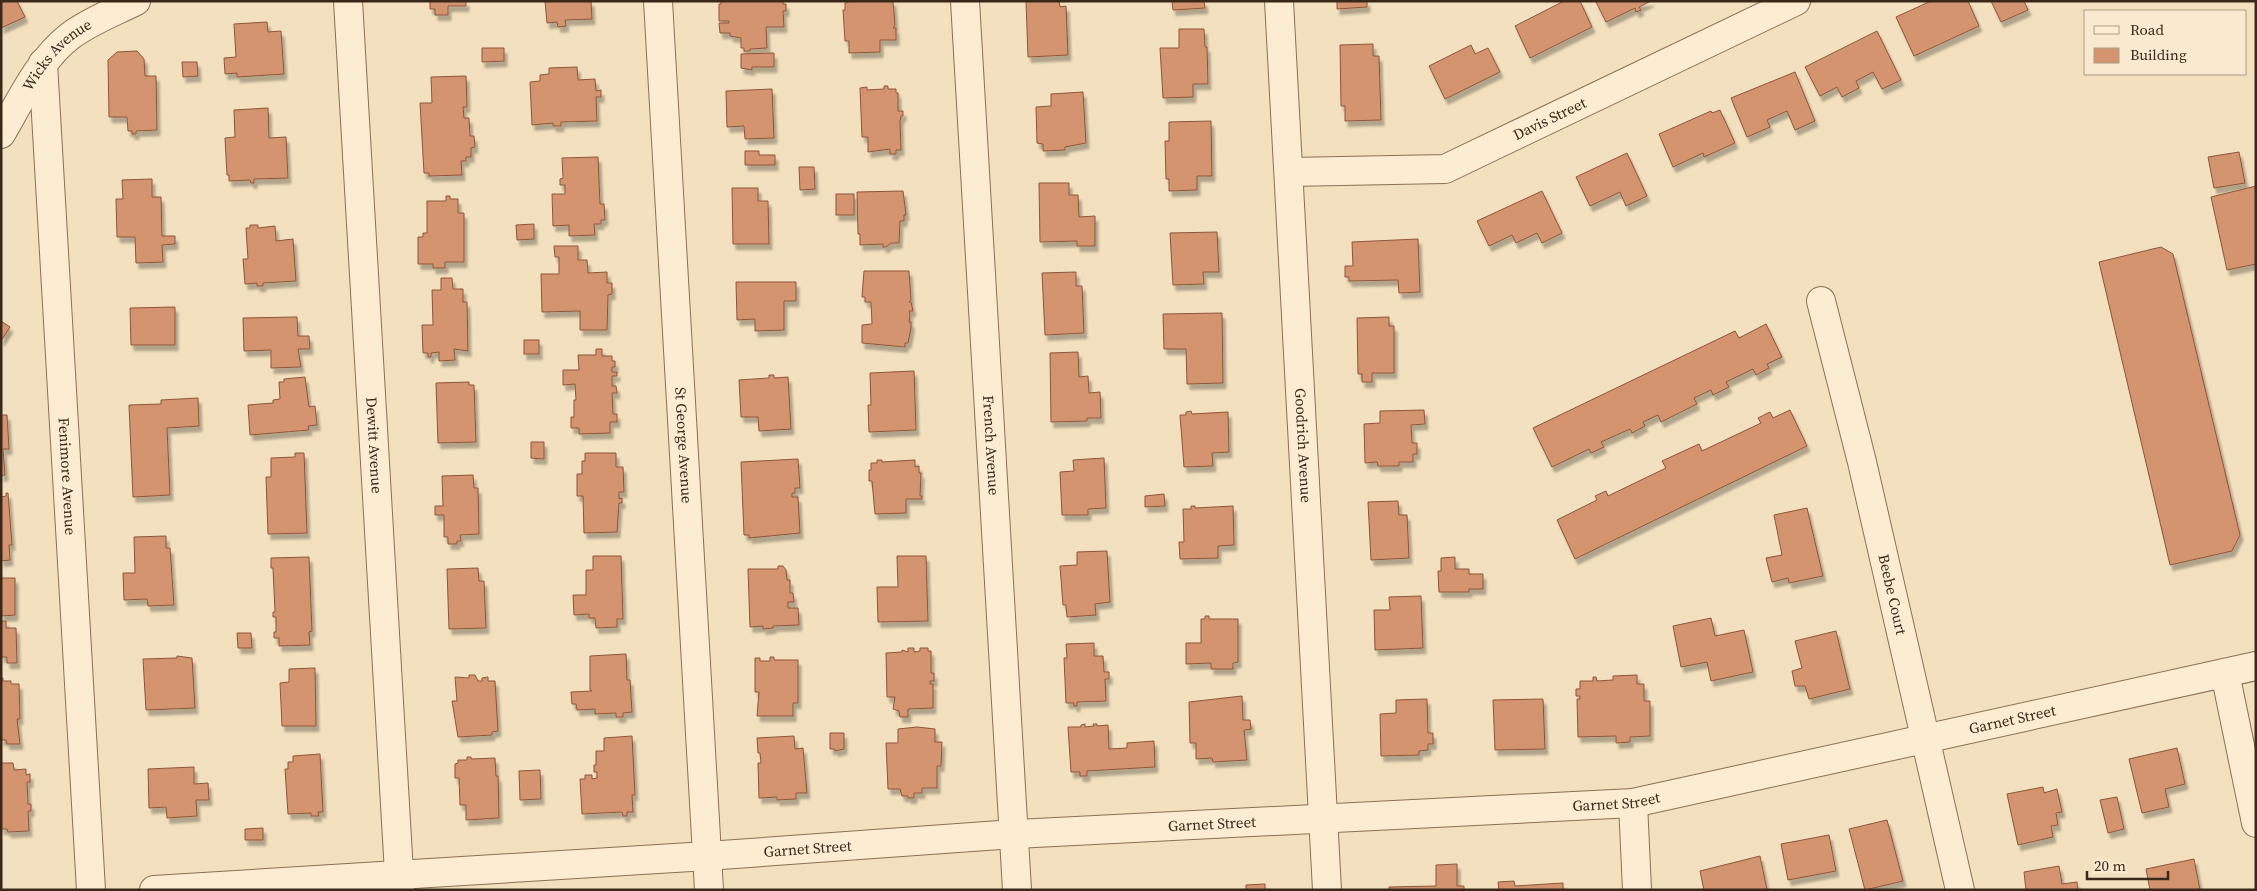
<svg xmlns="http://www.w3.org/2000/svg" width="2257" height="891" font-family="'Source Serif 4',serif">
<defs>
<filter id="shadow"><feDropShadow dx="3" dy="5.5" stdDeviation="1" flood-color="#0004"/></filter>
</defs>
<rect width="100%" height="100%" fill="#f2e0be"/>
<g fill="#d49470" stroke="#8e5538" filter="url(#shadow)">
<path d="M1,1H17L25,17L1,28Z"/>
<path d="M430,1H466V6H448V15H435V9H430Z"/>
<path d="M545,1H591L592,19L565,20L566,26L558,27L557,22L547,23Z"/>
<path d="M721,1H783V4H786V11H783L784,27H766L767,48L750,49V51H744V48H741V38L730,36V33H720L719,23H729V21H719V4H721Z"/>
<path d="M851,1H893L895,25L893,28H896V40H880V52L849,53V41H845L843,10H845V3Z"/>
<path d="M1026,1H1059L1060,7L1066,6L1068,55L1028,57Z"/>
<path d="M1172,1H1204L1205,8L1173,10Z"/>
<path d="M1337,1H1367V7L1337,9Z"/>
<path d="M1564,1H1580L1592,27L1530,58L1515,26Z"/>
<path d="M1598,1H1651L1639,7L1641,10L1636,12L1635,8L1606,22L1596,2Z"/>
<path d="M1931,1H1968L1979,26L1914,56L1896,17Z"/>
<path d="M1991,1H2024L2028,10L2001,22Z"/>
<path d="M267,22L268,32L281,31L284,74L237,77V73L225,74L224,58L236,57L234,24Z"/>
<path d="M1179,29H1204L1205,47H1207L1208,84H1193V97L1163,98L1160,48H1179Z"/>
<path d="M1877,31L1901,80L1882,89L1873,72L1856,81L1859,88L1842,97L1837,87L1820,96L1805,67Z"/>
<path d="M1373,44V56H1379L1381,120L1345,121V106H1341L1340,45Z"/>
<path d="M1471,45L1475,54L1488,48L1500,72L1445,99L1429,66Z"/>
<path d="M482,48H504V61L482,62Z"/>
<path d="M137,51L144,59L145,76H156L157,130L136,131V134H132V131H128L127,117H109L108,60L117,52Z"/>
<path d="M774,53V67H752V70L741,68V54Z"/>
<path d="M182,62H197L198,76L183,77Z"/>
<path d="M577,67L578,80L595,79L596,91L601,90V97H596L597,121L561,122V126H553V123L532,125L530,82L540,81V75L549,74V68Z"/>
<path d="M1795,72L1815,121L1795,130L1787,111L1767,120L1770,127L1747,137L1731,98Z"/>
<path d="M466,76L467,107H463L464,118H469L470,136H474L475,147L471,148V157H466V161H461L462,175L429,176V173H424L420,103H432L431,77Z"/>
<path d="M884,86H888V89H896V93H898V111H903V116H901L900,121L901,150H896V154H890V149L868,152V137H862L860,88L867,87V90L884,89Z"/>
<path d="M772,89L774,138L745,139L744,126L727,127L726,91Z"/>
<path d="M1083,92L1086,143L1065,147V150L1043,151V144L1037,143L1036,107L1051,106V94Z"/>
<path d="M268,108L269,138L286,137L288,178L254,179V183H251L250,180L229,181V175H227L225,138L235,137L234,110Z"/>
<path d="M1720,110L1735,143L1704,157L1703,153L1673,167L1659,134L1711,111L1712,113Z"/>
<path d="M1211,121L1212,176H1197V190L1169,191V179H1166L1165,141H1169V122Z"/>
<path d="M745,151H759V155H775V165H745Z"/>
<path d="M2239,152L2245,183L2214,188L2208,157Z"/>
<path d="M1627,153L1647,196L1626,206L1620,192L1590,206L1576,177Z"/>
<path d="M598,157L600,204H604L605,220H601V224H594L595,235L569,236V225L553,226L552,194H565V185H560V179L563,178L562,158Z"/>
<path d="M799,167H814L815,189L800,190Z"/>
<path d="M152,179V197H161L162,236H175V244L162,245L163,262L136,263L135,237H117L116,199H123L122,180Z"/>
<path d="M1039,183H1069V195H1078L1079,217L1095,216V246H1077V241L1040,242Z"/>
<path d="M2256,186V264L2227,270L2211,197Z"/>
<path d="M732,188H758V201H768L769,244H733Z"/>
<path d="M903,191L906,215H904V221H900L899,243H891L886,247H883V244L860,245V234H858L857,192Z"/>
<path d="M1542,191L1562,233L1542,243L1537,233L1516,243L1512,235L1489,246L1477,221Z"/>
<rect x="836" y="194" width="18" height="21"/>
<path d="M446,196H450V199H458V213H464V262H445V268H433V264H418V237H423V233H427V201H446Z"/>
<path d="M534,224V239L517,240L516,225Z"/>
<path d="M250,225H258V228L275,226L276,241L293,239L296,281L263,283V286H257V283L245,284L243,259H248L246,228H250Z"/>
<path d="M1217,232L1219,272H1203L1204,284L1173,285L1170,233Z"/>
<path d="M1418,239L1420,292L1399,293L1398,280L1349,281V277H1345V266H1353L1352,242Z"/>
<path d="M554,246H578V260H587L588,273L607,272V283H612V294L608,295L607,330H580V311L542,312L541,274H559V257H555Z"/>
<path d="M2161,247L2173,254L2240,535L2232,551L2170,565L2099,262Z"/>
<path d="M864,271H909L911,300L909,302H911L913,311H909L910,315L909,322H911V328L908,343H905V347L862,343V325L872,324L871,302H865V297H862Z"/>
<path d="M1076,272V286H1082L1084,333L1045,335L1042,273Z"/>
<path d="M441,278H452L453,289H463V302H467L468,351L454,349L455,360L439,361V352L431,353V357H428V353H423L422,325H433L432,290H441Z"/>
<path d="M736,282H796V301H784V330L755,331V319L737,320Z"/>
<path d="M175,307V345H131L130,308Z"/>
<path d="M1222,313L1223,383L1187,384L1186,349H1164L1163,314Z"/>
<path d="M297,317L298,336H309L310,349H298L301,367L271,368V350L244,351L243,318Z"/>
<path d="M1389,317V326H1394V373H1372V382H1362V374H1358L1357,318Z"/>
<path d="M1,321L10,327L1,341Z"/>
<path d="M1766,324L1782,357L1767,364L1769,368L1756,375L1753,369L1726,382L1729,387L1713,395L1711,390L1694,398L1697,404L1661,422L1658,415L1643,422L1645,426L1632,433L1630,429L1601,442L1604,447L1591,453L1589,449L1552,467L1533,428L1735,331L1739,338Z"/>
<rect x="524" y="340" width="15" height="14"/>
<path d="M596,349H602V356H612V361H615V367H612V372H617V376H612V386H616L617,393H612L613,414H617V422H610V433L579,434V428H571V417H574V400H576L575,384L563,385V370H579L578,355H596Z"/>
<path d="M1078,352L1079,377L1088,376L1089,393L1100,392L1101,418H1087V421L1051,422L1050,353Z"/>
<path d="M914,371L916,430L869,432L868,405H871L870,373Z"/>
<path d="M769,375H774V378L788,377L791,429L759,431L758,417H741L739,380L769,378Z"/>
<path d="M305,377L309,407L315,406L317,425L308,426L309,430L250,435L248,405L273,403V400L280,399L279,382H284V379Z"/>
<path d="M469,382V385H474L476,442L438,443L436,383Z"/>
<path d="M198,398L199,426L167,428L170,495L133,497L129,405L161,404V400Z"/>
<path d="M1424,410L1425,424L1411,425L1412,443H1417V454H1413V462H1399V466H1378L1377,462L1365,463L1364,424L1380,423V411Z"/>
<path d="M1790,410L1807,446L1575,559L1557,520L1597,500L1595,496L1606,491L1608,496L1666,468L1662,461L1699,444L1702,451L1761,423L1758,418L1770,412L1773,418Z"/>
<path d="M1191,411L1192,414L1228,412L1229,452L1212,453L1213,466L1184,467L1180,415H1186V412Z"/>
<path d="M1,415H7L9,449H3L5,475L1,476Z"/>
<path d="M531,442H544V459L531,458Z"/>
<path d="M295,453H304L307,533L268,534L266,477H271V458L295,457Z"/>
<path d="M585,453H616V467H623L624,492H619V499L622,498V503H619L617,532L584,533L583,496H577V474H582V461H585Z"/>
<path d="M1104,458L1106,508L1088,509V515H1062L1060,472L1074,471L1073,460Z"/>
<path d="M798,459L800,488H795V493H792V497H798L800,533L749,538V535H744L741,462Z"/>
<path d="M877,460H882V462L915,460V467L919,466V473H921L920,496H922V499H906V513L875,514L872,481H869V470H871V463H877Z"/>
<path d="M473,475L474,488H478L479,534L460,535L461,541H457V544H448V537H444V515H435V506H443L442,476Z"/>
<path d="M6,493H8L12,545H9L10,560L1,561V497L6,496Z"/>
<path d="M1164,494L1165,506L1145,507V496Z"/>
<path d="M1398,501L1399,515H1407L1409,558L1371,560L1368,502Z"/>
<path d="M1191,506H1195V508L1233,506L1234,545L1218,546V558L1180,559L1179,542H1184L1183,509H1191Z"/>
<path d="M1807,508L1823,576L1789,583L1788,578L1772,582L1766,558L1782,555L1774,515Z"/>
<path d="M166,536V548H170L174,605L148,606L147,599L124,600L123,573H135L134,537Z"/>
<path d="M1107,551L1110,602L1095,604L1096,615L1067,617L1066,605H1063L1060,566L1077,565V552Z"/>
<path d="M593,556H621L623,619H617V627L596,628L595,618H589V614L574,615L573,595H586V570H593Z"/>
<path d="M897,556H926L928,621L878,622L877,587H898Z"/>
<path d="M309,557L312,631L309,632L310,645L279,646V638H274V632H276V617H273V612H275L273,568H271V558Z"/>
<path d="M1455,557V569H1469V574H1483V589H1469V592H1439L1438,571H1441V558Z"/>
<path d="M778,566H783L786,570L787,580H790V593H793L794,602H788V608H798L799,625L773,626V628L763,629V626L750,627L748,569H778Z"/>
<path d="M478,568L479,581H484L486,628L449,629L447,569Z"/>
<path d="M1,578H15V615L1,616Z"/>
<path d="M1421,596L1423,648L1375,650L1374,610H1390L1389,597Z"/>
<path d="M1205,616H1209V619H1238V662L1233,663V669H1211V663L1186,664V643H1201V619H1205Z"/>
<path d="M1711,618L1715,636L1744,630L1753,672L1711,681L1707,662L1681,667L1673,626Z"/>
<path d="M1,621H6V628H16L17,663H7V657H1Z"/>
<path d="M1836,631L1850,689L1809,699L1805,686H1795L1792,671L1802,668L1795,641Z"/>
<path d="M237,633H251L252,648H238Z"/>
<path d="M1094,643V656H1103L1104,672H1109V679H1105L1106,701L1077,702V706H1074V703H1066L1064,658H1067L1066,644Z"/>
<path d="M908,648H914V652L920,651V648H928V651H931V673H934V681H930V684H933V708L908,709V717H900L899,711L893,709L895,697H887L886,653L902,652V650L908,652Z"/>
<path d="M626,654L627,680H630L632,712L623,713V717H616V713L595,714V709L577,710L576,704H572L571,692L592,691L590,690V656Z"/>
<path d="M177,656L192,658L195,708L146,710L143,659L177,658Z"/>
<path d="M770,657H774V660H798V703H793V716H757L759,692H755V658H760V661H770Z"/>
<path d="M315,668L316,726H282L280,683L289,682V669Z"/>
<path d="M469,675H475L478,681H482V678L488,677V681H495L498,731L492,732V735L458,737L452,701H457L455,677L469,678Z"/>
<path d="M1637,675V684H1644V701H1650V736L1630,737V742L1616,743V736L1578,737L1577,699H1580V696H1576V689H1580V681H1593V677H1596L1597,681L1613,680V676Z"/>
<path d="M1,678H3V681H11V684H19L20,719H17L20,744H7L6,740H1Z"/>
<path d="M1242,696L1243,720H1250L1251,729L1244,730L1247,760L1213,762L1212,758L1196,759V743H1190L1189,702Z"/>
<path d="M1427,699L1428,733H1433V744H1428V750L1419,751V755L1381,756L1380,714L1396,713V700Z"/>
<path d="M1543,699L1545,749L1495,750L1493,700Z"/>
<path d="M1085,724V727L1094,726L1093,724H1097V726L1108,725L1109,749L1127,748V743L1154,741L1155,767L1087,771V776H1080V772H1071L1068,727H1081V725Z"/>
<path d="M917,727L935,729V742H942L941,766H937V788H922V793H914V798H908V796H902L900,789H888L886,743H898V729Z"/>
<path d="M830,733H844V749L835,751V749H830Z"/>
<path d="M632,736L635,795H632L633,812H627V816H623L622,812L582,814L580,779H585V775H592V779L597,778V772H594V765H596V751H604V738Z"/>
<path d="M794,736L795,749L803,748L807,793H796V799L777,800V797L759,798L758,763H761L760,753H758L757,738Z"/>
<path d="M2177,748L2185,784L2165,789L2169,807L2142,813L2129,759Z"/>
<path d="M320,754L323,812H318L319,816H311V813L288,814L285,769H288V762H293V756Z"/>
<path d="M467,757H471V759L495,758L496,776H498L499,818L466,820V805H460L459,778H455V764L458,763V760H467Z"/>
<path d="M1,763H13L14,770L26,769V775L30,774V782H27L28,804H31V811H28L29,831L8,832L7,829H1Z"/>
<path d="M194,767V784L208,783L209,800H196L197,816L167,818L166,807L149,808L148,769Z"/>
<path d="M540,770L541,799L520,800L519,771Z"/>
<path d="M2043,787L2044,793L2057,789L2062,812L2056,813L2058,825L2051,826L2053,837L2018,845L2007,794Z"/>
<path d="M2117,797L2124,829L2108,833L2100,800Z"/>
<path d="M1887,820L1903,881L1865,890L1849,829Z"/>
<path d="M263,828V840H245V829Z"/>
<path d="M1829,835L1836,871L1788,880L1781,844Z"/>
<path d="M1760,856L1767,890H1704L1700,871Z"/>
<path d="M2194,859L2200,890H2150L2146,869Z"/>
<path d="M1457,864V886H1464V890H1389V887L1436,886V865Z"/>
<path d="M2059,866L2062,884L2077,882L2078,890H2026L2024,872Z"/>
<path d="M1514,881L1515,886L1563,883V890H1499L1498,882Z"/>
<path d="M1265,884V890H1246V885Z"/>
</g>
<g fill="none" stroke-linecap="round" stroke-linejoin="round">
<g stroke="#8d6f55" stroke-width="30">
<g id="street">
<path id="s1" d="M348,1L400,890"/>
<path id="s2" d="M658,1L709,890"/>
<path id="s3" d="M965,1L1017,890"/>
<path id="s4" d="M1279,1L1327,890"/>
<path id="s5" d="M43,63L91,890"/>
<path id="s6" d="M1,134C21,100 39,60 70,36C90,21 114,12 136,1"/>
<path id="s7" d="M1289,172L1445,169L1796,1"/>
<path id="s8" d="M1821,301L1862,462L1960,890"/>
<path d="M2225,673L2256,823"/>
<path d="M1633,803L1637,890"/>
<path id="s9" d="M154,890L707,856L1014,834L1633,803L2256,666"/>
</g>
</g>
<use href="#street" stroke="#fcedd2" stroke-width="28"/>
</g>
<g text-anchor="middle" stroke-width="5" stroke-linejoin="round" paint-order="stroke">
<g font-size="15" fill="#3a281b" stroke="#f9eacf">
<text dy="5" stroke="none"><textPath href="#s6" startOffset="98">Wicks Avenue</textPath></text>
<text dy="5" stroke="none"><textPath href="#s7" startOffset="272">Davis Street</textPath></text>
<text dy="5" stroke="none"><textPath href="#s1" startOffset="445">Dewitt Avenue</textPath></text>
<text dy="5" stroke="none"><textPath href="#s2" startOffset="445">St George Avenue</textPath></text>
<text dy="5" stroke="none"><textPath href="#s4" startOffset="445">Goodrich Avenue</textPath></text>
<text dy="5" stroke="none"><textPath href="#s3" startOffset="445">French Avenue</textPath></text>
<text dy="5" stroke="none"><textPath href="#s5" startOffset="414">Fenimore Avenue</textPath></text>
<text dy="5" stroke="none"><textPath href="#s8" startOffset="302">Beebe Court</textPath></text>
<text dy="5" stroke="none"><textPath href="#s9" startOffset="1870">Garnet Street</textPath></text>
<text dy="5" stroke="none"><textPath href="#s9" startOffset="1465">Garnet Street</textPath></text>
<text dy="5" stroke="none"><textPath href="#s9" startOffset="1060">Garnet Street</textPath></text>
<text dy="5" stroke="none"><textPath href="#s9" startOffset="655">Garnet Street</textPath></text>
</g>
</g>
<rect width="2257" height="891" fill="none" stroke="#3a281b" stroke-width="5"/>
<rect x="2084" y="10" width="162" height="65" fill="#f9eacf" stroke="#ad9c87"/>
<rect x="2094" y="26" width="25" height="8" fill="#fcedd2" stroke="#ad9c87"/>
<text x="2130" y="35" font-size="15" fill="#3a281b">Road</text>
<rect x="2094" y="48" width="25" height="15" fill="#d49470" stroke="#ad9c87"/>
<text x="2130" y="60" font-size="15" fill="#3a281b">Building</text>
<path d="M2087 871v8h81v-8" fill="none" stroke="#3a281b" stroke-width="2.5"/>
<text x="2094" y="871" font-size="15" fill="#3a281b" stroke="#f9eacf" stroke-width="4" paint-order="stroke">20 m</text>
</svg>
